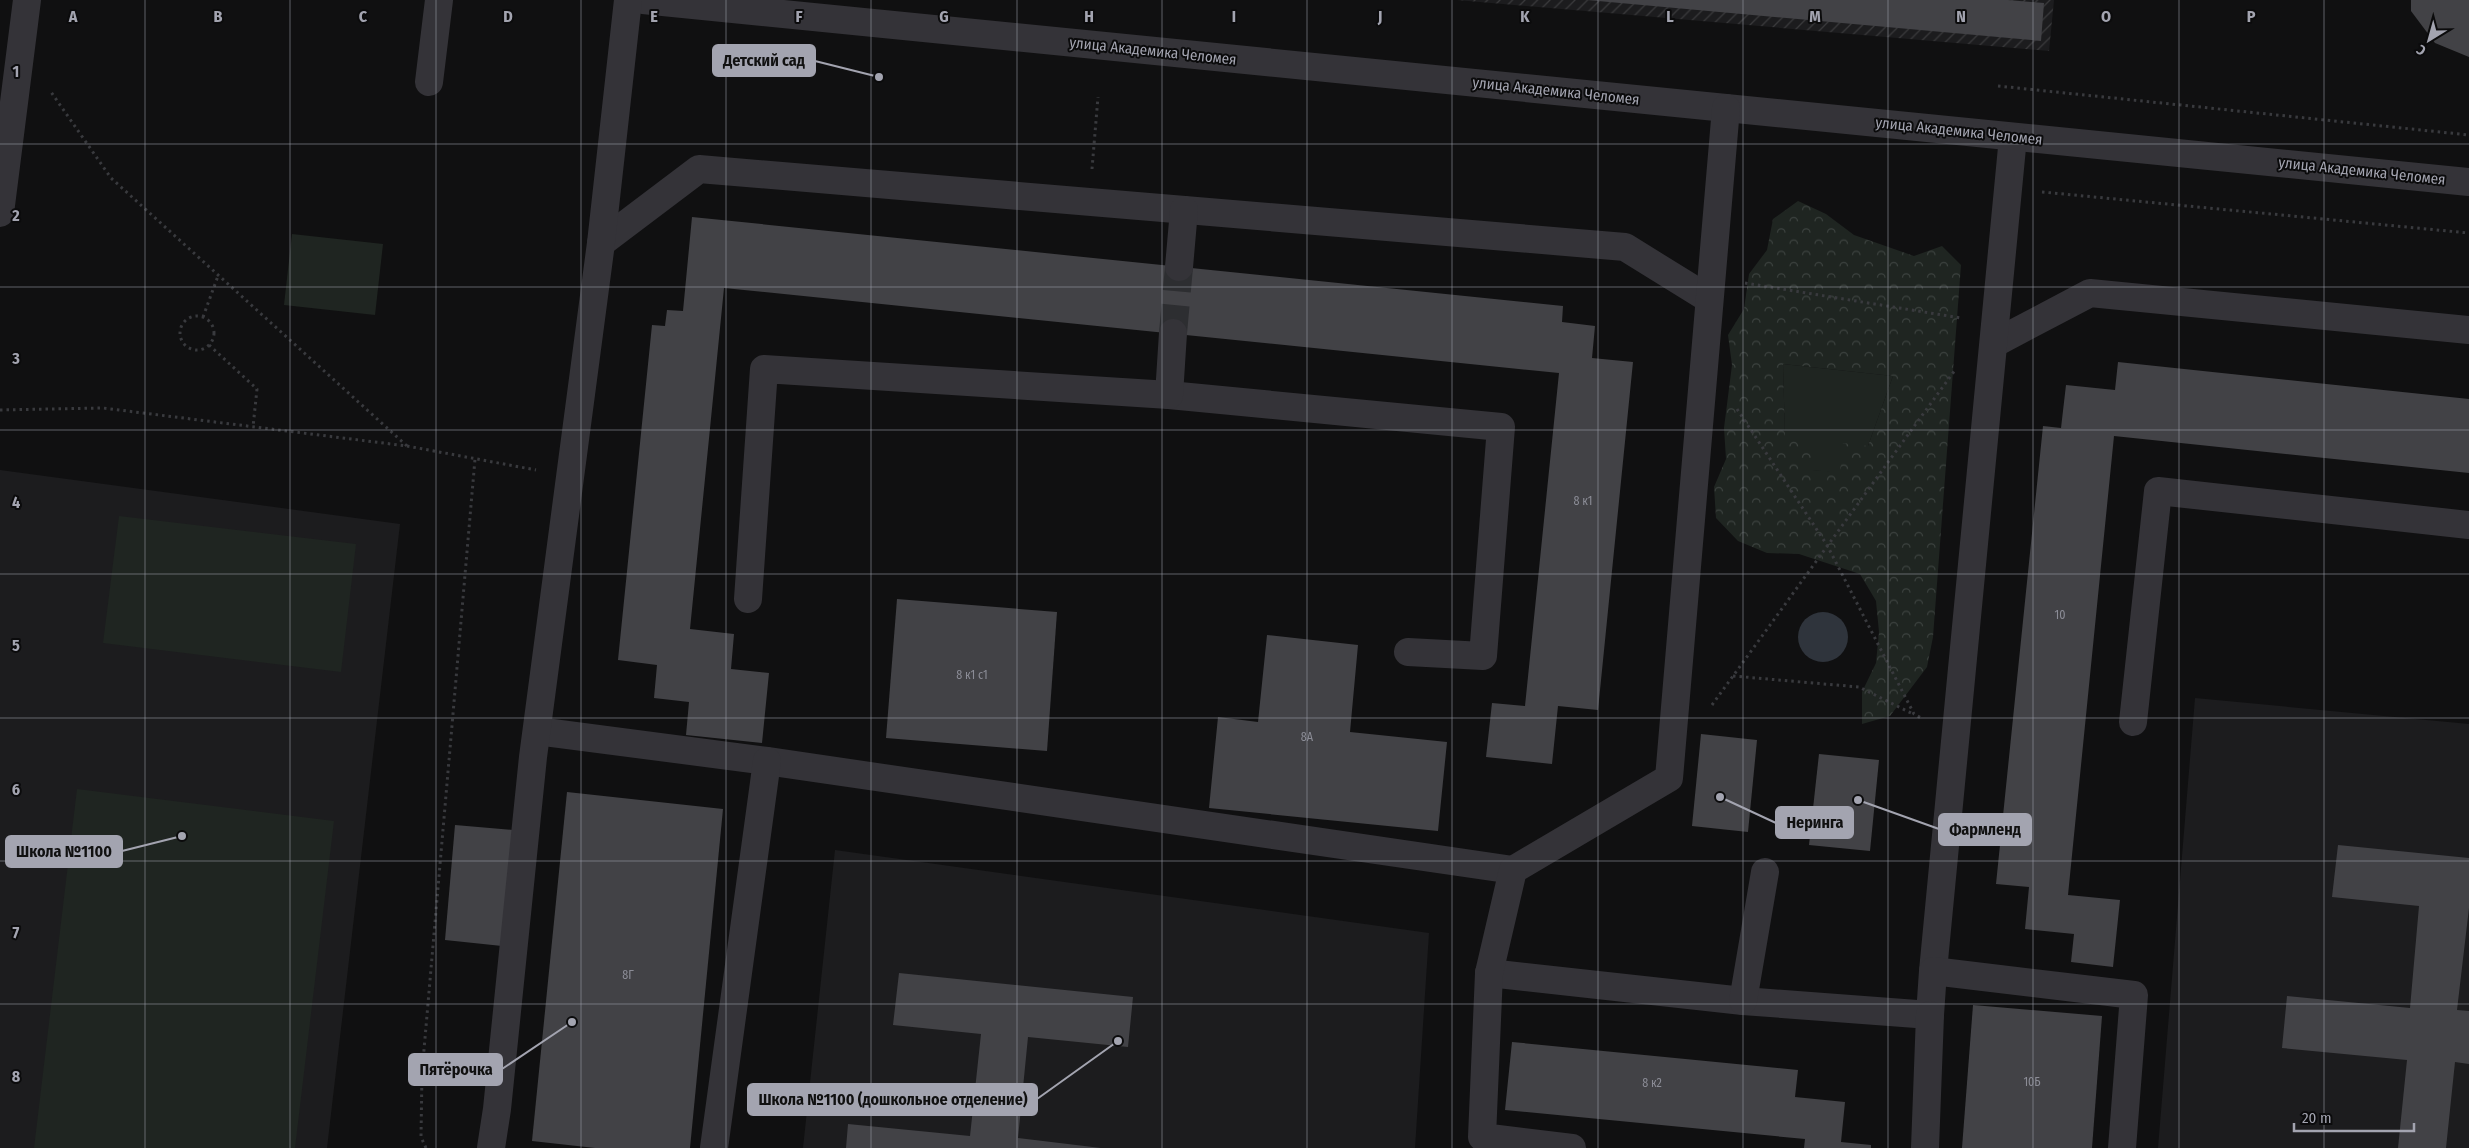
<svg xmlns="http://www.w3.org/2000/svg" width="2469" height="1148" font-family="'Fira Sans Condensed',sans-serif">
<defs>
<pattern id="industrial-furrows" width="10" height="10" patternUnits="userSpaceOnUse" patternTransform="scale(1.25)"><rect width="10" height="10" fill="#1c1c1e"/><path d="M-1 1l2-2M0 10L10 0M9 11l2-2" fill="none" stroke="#3a3a3c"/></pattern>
<pattern id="forest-crowns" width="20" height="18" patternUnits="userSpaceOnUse" patternTransform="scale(1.25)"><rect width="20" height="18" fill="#1f2521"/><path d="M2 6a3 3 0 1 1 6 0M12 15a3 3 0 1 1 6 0" fill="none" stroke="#3c423f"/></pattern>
</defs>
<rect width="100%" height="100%" fill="#101011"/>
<g fill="#1c1c1e">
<path d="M0,470L400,524L327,1148H0Z"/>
<path d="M2195,698L2469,724V1148H2158Z"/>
<path d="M835,850L1429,933L1415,1148H803Z"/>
</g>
<path fill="url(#industrial-furrows)" d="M1457,0H2054L2049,51Z"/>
<g fill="#1f2521">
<path d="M292,234L383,244L375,315L284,305Z"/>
<path d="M1783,364L1893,376L1868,446L1840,473L1811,470L1785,438Z"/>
<path d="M119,516L356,544L341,672L103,643Z"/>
<path d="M77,789L334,821L295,1148H34Z"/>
</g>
<path fill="url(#forest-crowns)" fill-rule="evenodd" d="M1798,201L1826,214L1854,235L1914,256L1942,246L1961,265L1933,637L1927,667L1890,716L1862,724V692L1876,663L1879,632L1876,601L1860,574L1799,554L1767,553L1738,541L1716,518L1714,487L1726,459L1724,428L1732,365L1728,335L1744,309L1749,274L1767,250L1773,219ZM1783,364L1893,376L1868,446L1843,443L1840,472L1812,470L1814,440L1785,437Z"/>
<circle fill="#2f343c" cx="1823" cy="637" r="25"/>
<g fill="#424246">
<path d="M1587,0H2008L2044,3L2041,41Z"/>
<path d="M2411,0H2469V57L2435,43L2411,11Z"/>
<path d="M692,217L1563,306L1562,322L1595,326L1592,358L1633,362L1598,710L1558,706L1552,764L1486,757L1492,703L1525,706L1559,373L724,288L690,629L734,634L731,669L769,673L762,743L686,735L689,702L654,698L657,665L618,660L652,325L665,326L667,310L683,311Z"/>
<path d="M2118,362L2469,399V473L2114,436L2068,895L2120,900L2113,967L2071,962L2074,934L2025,929L2029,887L1996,884L2043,426L2061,428L2066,385L2115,390Z"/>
<path d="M897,599L1057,612L1047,751L886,738Z"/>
<path d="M1267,635L1358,645L1350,732L1447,742L1438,831L1209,808L1218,717L1258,722Z"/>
<path d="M1701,734L1757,740L1748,832L1692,826Z"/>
<path d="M1819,754L1879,760L1870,851L1809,845Z"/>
<path d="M567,792L723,809L690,1148H595L532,1141Z"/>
<path d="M455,825L513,830L502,946L445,940Z"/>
<path d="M2338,845L2469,858V908L2457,1010L2469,1011V1064L2455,1062L2446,1148H2398L2407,1060L2282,1048L2287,996L2410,1008L2419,906L2332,897Z"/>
<path d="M899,973L1133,997L1128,1047L1028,1037L1018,1138L1101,1148H846L848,1124L970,1136L981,1034L893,1025Z"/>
<path d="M1973,1005L2102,1016L2092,1148H1962Z"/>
<path d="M1512,1042L1798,1070L1795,1097L1845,1102L1841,1142L1871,1145V1148H1804L1805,1139L1505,1110Z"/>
</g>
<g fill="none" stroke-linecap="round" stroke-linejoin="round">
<path stroke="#2d2e31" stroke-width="28" stroke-dasharray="28 14" stroke-linecap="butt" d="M1173,333L1179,267"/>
<g stroke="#393a3e" stroke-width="3" stroke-dasharray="2.5 4" stroke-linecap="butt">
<path d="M1998,86L2469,135"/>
<path d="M1092,169L1098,97"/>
<path d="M2042,192L2469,233"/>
<path d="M1745,283L1961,318"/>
<circle cx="197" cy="333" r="17"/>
<path d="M203,317L218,276"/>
<path d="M209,345L257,389L253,427"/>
<path d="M1737,409L1827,545L1914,714L1923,719"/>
<path d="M0,410L103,408L407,446L111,178L51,92"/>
<path d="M407,446L536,470"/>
<path d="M1733,676L1859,687L1913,714"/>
<path d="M1712,705L1955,370"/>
<path d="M426,1148L421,1137L422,1073L475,459"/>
</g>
<g stroke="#343338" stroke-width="28">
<path d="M643,0L2469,182"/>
<path d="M429,82L439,0"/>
<path d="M0,213L27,0"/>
<path d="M601,243L699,169L1625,247L1709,299"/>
<path d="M1179,267L1184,210"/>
<path d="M1995,343L2090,293L2469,330"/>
<path d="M1169,395L1501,427L1483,656L1408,652"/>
<path d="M748,599L764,369L1169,395L1173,333"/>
<path d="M2133,722L2158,491L2469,525"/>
<path d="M537,731L767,761L1513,870"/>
<path d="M1933,971L2013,137"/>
<path d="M1489,973L1743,1001L1930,1015L1933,971L2134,995L2122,1148"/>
<path d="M1743,1001L1765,872"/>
<path d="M491,1148L497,1109L533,757L601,243L628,0"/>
<path d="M714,1148L767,761"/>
<path d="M1572,1148L1482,1137L1489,973L1513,870L1669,778L1726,108"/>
<path d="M1925,1148L1930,1015"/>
</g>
</g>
<path fill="none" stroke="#a3a4b0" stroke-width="1" stroke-opacity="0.55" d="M145,0V1148M290,0V1148M436,0V1148M581,0V1148M726,0V1148M871,0V1148M1017,0V1148M1162,0V1148M1307,0V1148M1452,0V1148M1598,0V1148M1743,0V1148M1888,0V1148M2033,0V1148M2179,0V1148M2324,0V1148M0,144H2469M0,287H2469M0,430H2469M0,574H2469M0,718H2469M0,861H2469M0,1004H2469"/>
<g text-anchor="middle" stroke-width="4" stroke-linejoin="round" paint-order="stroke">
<g font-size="12" fill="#8b8c96">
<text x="1583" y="505">8 к1</text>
<text x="2060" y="619">10</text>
<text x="972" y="679">8 к1 с1</text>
<text x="1307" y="741">8А</text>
<text x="628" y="979">8Г</text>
<text x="2032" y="1086">10Б</text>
<text x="1652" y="1087">8 к2</text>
</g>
<g font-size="15" fill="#a3a4b0" stroke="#0b0b0c">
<text transform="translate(1153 51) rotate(6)" y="5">улица Академика Челомея</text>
<text transform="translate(1556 91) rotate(6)" y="5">улица Академика Челомея</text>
<text transform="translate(1959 131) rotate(6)" y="5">улица Академика Челомея</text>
<text transform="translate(2362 171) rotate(6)" y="5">улица Академика Челомея</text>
</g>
</g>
<g font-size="16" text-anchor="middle" font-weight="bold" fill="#a3a4b0" stroke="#0b0b0c" stroke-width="4" stroke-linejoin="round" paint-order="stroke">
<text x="73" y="22">A</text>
<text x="218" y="22">B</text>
<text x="363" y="22">C</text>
<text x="508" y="22">D</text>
<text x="654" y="22">E</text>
<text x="799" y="22">F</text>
<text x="944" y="22">G</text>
<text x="1089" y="22">H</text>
<text x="1234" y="22">I</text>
<text x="1380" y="22">J</text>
<text x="1525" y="22">K</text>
<text x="1670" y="22">L</text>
<text x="1815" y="22">M</text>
<text x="1961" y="22">N</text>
<text x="2106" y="22">O</text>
<text x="2251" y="22">P</text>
<text x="16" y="77">1</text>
<text x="16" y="221">2</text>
<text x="16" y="364">3</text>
<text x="16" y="508">4</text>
<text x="16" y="651">5</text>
<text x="16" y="795">6</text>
<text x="16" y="938">7</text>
<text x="16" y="1082">8</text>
</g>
<path fill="none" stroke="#a3a4b0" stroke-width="2" d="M879 77L815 61M1720 797L1776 823M1858 800L1939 829M182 836L122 851M572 1022L502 1069M1118 1041L1037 1099"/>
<g fill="#a3a4b0" stroke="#0b0b0c" stroke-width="2">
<circle cx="879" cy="77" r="5"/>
<circle cx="1720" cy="797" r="5"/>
<circle cx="1858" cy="800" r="5"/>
<circle cx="182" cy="836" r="5"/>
<circle cx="572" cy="1022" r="5"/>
<circle cx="1118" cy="1041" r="5"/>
</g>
<g fill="#a3a4b0" stroke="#a3a4b0" stroke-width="2">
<rect x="713" y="45" width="102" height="31" rx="5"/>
<rect x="1776" y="807" width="77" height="31" rx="5"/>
<rect x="1939" y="814" width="92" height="31" rx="5"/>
<rect x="6" y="836" width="116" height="31" rx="5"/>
<rect x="409" y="1054" width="93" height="31" rx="5"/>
<rect x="748" y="1084" width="289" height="31" rx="5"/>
</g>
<g font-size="16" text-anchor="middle" font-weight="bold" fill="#111">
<text x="764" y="66">Детский сад</text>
<text x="1815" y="828">Неринга</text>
<text x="1985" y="835">Фармленд</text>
<text x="64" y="857">Школа №1100</text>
<text x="456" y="1075">Пятёрочка</text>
<text x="893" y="1105">Школа №1100 (дошкольное отделение)</text>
</g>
<g transform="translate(2429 40) rotate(217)" stroke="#0b0b0c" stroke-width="4" paint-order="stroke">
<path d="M0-4L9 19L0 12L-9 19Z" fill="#a3a4b0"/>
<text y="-8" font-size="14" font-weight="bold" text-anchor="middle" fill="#a3a4b0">С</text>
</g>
<path d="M2294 1123v8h120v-8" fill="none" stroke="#a3a4b0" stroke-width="2.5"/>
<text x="2302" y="1123" font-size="15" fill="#a3a4b0" stroke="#0b0b0c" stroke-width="4" paint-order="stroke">20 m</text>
</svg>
